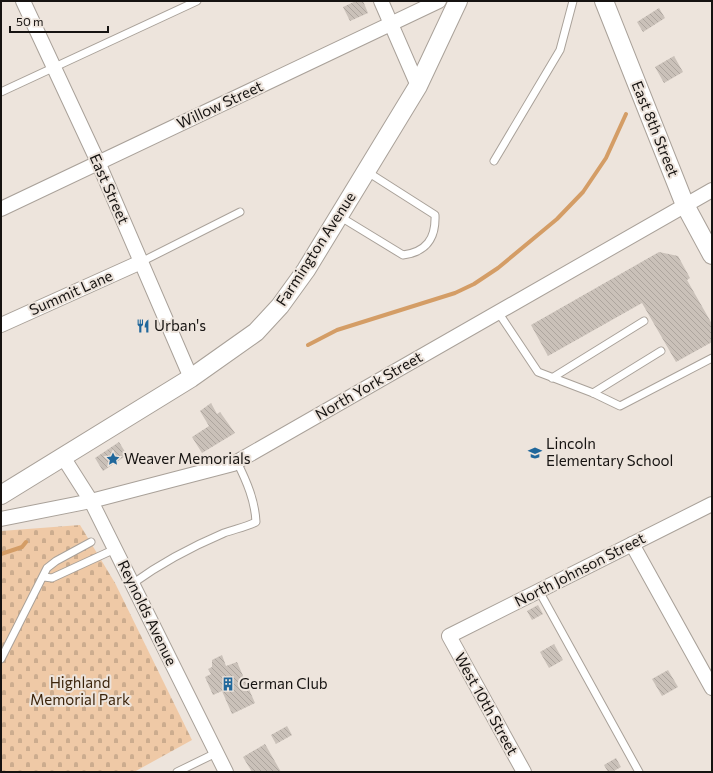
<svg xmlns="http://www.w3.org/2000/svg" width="713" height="773" font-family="Commissioner,sans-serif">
<defs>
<pattern id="cemetery-stones" width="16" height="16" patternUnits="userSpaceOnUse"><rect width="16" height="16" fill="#efc9a6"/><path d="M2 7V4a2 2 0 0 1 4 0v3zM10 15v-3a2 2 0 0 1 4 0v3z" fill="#ccac8e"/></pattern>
<pattern id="building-back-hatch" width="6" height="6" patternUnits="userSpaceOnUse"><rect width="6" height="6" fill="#cac1b9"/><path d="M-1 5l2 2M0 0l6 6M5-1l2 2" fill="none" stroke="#ada59e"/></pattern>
</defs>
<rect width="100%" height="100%" fill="#ede4dc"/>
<path fill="url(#cemetery-stones)" d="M80,525L115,583L192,740L134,772H1V531Z"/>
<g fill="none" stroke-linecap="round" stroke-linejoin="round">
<g stroke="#d49d66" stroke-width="4">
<path d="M308,345L337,330L455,293L474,284L498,268L557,219L583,192L606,158L626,114"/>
<path d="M1,554L22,547L26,542"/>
</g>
</g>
<g fill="url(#building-back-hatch)">
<path d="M356,1H363L368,13L350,21L343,7Z"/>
<path d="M659,8L665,18L643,32L637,22Z"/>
<path d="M674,56L683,72L664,83L655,67Z"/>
<path d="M659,252L678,256L690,278L687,280L712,324V342L676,362L642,303L548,356L531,325Z"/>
<path d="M211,403L217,414L220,412L235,433L202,453L192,437L209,426L200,411Z"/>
<path d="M119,442L127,455L103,471L95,458Z"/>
<path d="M538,605L543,614L532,620L527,611Z"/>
<path d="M554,644L563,660L549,668L540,652Z"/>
<path d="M222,655L226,666L237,662L255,703L232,714L222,691L213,695L205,677L211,674L208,669L212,667V660Z"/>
<path d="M668,670L678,687L662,696L652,679Z"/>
<path d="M287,726L292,735L276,744L271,735Z"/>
<path d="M265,744L281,772H252L243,757Z"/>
<path d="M616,758L621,767L612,772H608L604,765Z"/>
</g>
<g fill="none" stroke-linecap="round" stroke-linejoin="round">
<g stroke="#a9a199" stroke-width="9">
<g id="service">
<path d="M1,92L197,1"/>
<path d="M494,161L560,50L573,1"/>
<path d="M339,216L403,255C426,252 436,239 435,215L366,171"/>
<path d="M141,262L240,212"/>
<path d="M498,312L538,372L593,393L620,406L712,358"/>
<path d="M552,378L644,321"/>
<path d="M593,393L661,351"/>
<path d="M44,577L52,578L115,549"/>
<path d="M132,584C161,563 191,547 224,533C235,529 246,527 256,522C255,501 247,482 237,462"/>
<path d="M539,591L639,772"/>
<path d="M1,659L47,568L56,561L91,542"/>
<path d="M177,772L216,753"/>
</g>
</g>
<g stroke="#a9a199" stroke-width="16">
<g id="minor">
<path d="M23,1L98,162L191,378"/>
<path d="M381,1L418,86"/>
<path d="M1,209L439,1"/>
<path d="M1,325L141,262"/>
<path d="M63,457L91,501L226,772"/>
<path d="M1,519L91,501L233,464L712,190"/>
<path d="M632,544L712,688"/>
<path d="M524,772L449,636L712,504"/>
</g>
</g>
<g stroke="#a9a199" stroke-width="20">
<g id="tertiary">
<path d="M604,1L685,205L712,255"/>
<path d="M1,495L191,378L256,332L280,306L306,270L418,86L458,1"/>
</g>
</g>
<use href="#service" stroke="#fff" stroke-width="7"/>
<use href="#minor" stroke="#fff" stroke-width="14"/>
<use href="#tertiary" stroke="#fff" stroke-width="18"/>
</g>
<defs>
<g id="restaurant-bare" transform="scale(1.08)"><path d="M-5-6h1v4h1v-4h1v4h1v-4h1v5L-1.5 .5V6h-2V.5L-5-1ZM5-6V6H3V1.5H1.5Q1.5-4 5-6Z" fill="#20679b" stroke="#ede4dc" stroke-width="2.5" paint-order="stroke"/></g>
<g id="school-bare" transform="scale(1.08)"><path d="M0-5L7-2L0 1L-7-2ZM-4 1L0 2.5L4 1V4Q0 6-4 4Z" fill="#20679b" stroke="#ede4dc" stroke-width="2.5" paint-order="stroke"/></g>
<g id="sight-bare" transform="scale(1.08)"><path d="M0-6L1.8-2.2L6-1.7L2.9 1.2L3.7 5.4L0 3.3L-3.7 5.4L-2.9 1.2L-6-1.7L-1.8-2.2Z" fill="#20679b" stroke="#ede4dc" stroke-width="2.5" paint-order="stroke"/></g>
<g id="building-bare" transform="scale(1.08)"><path d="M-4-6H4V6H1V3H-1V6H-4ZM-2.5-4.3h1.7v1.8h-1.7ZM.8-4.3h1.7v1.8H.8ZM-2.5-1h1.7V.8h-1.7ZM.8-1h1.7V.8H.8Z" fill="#20679b" stroke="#ede4dc" stroke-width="2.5" paint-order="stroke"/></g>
</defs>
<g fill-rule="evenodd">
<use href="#restaurant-bare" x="143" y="326"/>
<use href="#school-bare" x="535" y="453"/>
<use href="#sight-bare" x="113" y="459"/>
<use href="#building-bare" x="228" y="684"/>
</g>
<g text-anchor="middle" stroke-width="4" stroke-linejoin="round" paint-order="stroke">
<g font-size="15" fill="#161311" stroke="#ede4dc">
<text transform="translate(220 105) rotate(-25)" y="5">Willow Street</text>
<text transform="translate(655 129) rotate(68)" y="5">East 8th Street</text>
<text transform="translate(109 189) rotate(66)" y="5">East Street</text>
<text transform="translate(316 249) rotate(-57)" y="5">Farmington Avenue</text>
<text transform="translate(71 293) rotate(-24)" y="5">Summit Lane</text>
<text transform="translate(369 386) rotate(-30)" y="5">North York Street</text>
<text transform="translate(580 570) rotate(-27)" y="5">North Johnson Street</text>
<text transform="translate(147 613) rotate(64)" y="5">Reynolds Avenue</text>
<text transform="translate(486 704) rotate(61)" y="5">West 10th Street</text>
</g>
<g font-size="15" fill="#161311" stroke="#ede4dc" text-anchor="start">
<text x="154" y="331">Urban's</text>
<text x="546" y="449">Lincoln<tspan x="546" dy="17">Elementary School</tspan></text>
<text x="124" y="464">Weaver Memorials</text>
<text x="239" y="689">German Club</text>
</g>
<g font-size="15" fill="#3c250c" stroke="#ede4dc">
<text x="80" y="688">Highland<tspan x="80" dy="17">Memorial Park</tspan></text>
</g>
</g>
<rect width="713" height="773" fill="none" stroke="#161311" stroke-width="4"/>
<path d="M10 26v6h98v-6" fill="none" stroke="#161311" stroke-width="2"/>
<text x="16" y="26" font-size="12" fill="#161311" stroke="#ede4dc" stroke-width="3" paint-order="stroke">50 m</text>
</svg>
